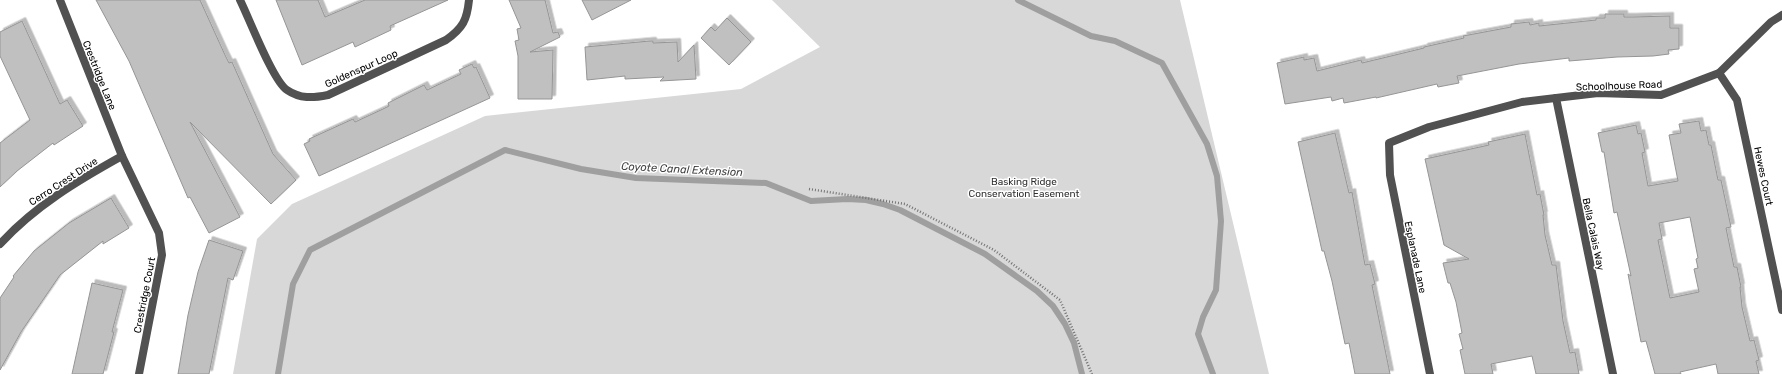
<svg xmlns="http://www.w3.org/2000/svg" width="1782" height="374" font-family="Rubik,sans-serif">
<defs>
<filter id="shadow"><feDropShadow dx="3.5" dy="-3.5" stdDeviation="0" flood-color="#0004"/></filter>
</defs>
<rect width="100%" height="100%" fill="#fff"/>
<path fill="#d8d8d8" d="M772,0H1180L1269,374H233L257,239L292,204L485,116L741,89L820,47Z"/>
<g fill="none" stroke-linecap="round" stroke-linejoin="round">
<g stroke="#9f9f9f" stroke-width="6">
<path d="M1018,0L1091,36L1115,41L1162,63L1207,144L1217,176L1221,221L1216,290L1203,317L1198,334L1213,374"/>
<path d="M278,374L293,284L310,250L505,150L581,169L636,178L766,183L811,201L847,199L866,200L883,204L900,210L985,254L1037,291L1053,306L1065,324L1074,343L1082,374"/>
</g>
</g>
<g fill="#c0c0c0" stroke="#959595" fill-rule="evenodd" filter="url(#shadow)">
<path d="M96,0H200L225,55L229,63L232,62L273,154L296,180L271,204L190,122L240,217L209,233L190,197L188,198L129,61Z"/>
<path d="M276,0H318L325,17L365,0H448L390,26L391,30L355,47L353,42L302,65Z"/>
<path d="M509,0H545L553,33L558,32L560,37L530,52L553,50L552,99H518V56L515,41L519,40L517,29L521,28Z"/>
<path d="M582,0H631L592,20Z"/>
<path d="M1605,14H1624V17H1633L1670,16V28H1679V49L1668,50L1669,54L1653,56L1617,57L1569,61V58L1519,64L1457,76L1459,83L1438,87L1437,84L1376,98V97L1344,103L1343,98L1332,101L1331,97L1285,104L1277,63L1304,57V60L1314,58L1317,71L1361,60L1362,63L1424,48V47L1464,38L1463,36L1511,27V24L1529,22L1530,25L1539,23V26L1596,20V18H1605Z"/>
<path d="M727,18L751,42L729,65L701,38L711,27L715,31Z"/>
<path d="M22,21L60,104L67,100L83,126L54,145L53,143L17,171L0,187V143L30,120L0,56V32Z"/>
<path d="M650,41H653V43L677,42L678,62L694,45L696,79L660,81L664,77L625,79V76L587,80L585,47Z"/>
<path d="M472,64L474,68L476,67L490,98L319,176L304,144L310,141L309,139L353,119L355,122L383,109L389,106L388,103L424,85L427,90L461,74L459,70Z"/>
<path d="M1699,121L1701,131L1706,130L1709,145H1711L1718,180H1721L1731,227L1726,228L1734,267H1737L1741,287H1740L1742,307L1750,341L1754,340L1759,360L1756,361L1759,374H1718L1716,364L1680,372L1681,374H1655L1646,341L1641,342L1628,274L1631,276L1617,212L1614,213L1604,152H1602L1598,133L1636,125L1638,134L1641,133L1645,152L1642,153L1648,186L1678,181L1669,135L1681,133L1679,124ZM1690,217L1698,258L1696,259L1698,268L1694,269L1699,292L1670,298L1658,240L1662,239L1659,223Z"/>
<path d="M1335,133L1349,193L1352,192L1365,265L1370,264L1375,284L1372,285L1390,374H1355L1349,343L1345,344L1332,281L1324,251H1322L1298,142Z"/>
<path d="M1525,134L1537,195L1540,194L1544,215H1543L1545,235L1552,265H1556L1563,321L1570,353L1575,352L1579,374H1536L1532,356L1491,364L1493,374H1465L1460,350L1463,349L1459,334L1462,333L1456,302L1450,283H1448L1443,263L1469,259L1444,245L1425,159L1489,145L1488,142Z"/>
<path d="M111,198L129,228L103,244V241L60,275L21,332L0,370V298L14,277L13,276L34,251L69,223Z"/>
<path d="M209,240L243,251L233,280L228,278L209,374H178L188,315L198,272Z"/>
<path d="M92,283L123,290L112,332H114L103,374H72Z"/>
</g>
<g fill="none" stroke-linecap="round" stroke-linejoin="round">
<path stroke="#737373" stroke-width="2.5" stroke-dasharray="1 2" stroke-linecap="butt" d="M809,189L905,204L994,250L1060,300L1092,374"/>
<g stroke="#515151" stroke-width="8">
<path d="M60,0L122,156L159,233L162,255L139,374"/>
<path d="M240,0C249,18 273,81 287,90C300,99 313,98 328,95L446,40C463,28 467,20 469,0"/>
<path d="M1719,73L1737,100L1782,310"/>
<path d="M1556,98L1613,374"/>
<path d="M0,244C35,206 77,181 122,156"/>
<path d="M1430,374L1390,175L1389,143L1429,127L1522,102L1598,93L1661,95L1719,73L1771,22L1782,15"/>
</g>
</g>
<g text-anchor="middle" stroke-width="3" stroke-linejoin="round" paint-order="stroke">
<g font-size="10" fill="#000" stroke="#fff">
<text transform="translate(361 68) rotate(-24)" y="4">Goldenspur Loop</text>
<text transform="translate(100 75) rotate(68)" y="4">Crestridge Lane</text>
<text transform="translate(1619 85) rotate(-2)" y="4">Schoolhouse Road</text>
<text transform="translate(1764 176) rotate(78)" y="4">Hewes Court</text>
<text transform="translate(63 181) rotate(-33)" y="4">Cerro Crest Drive</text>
<text transform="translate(1594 234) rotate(78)" y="4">Bella Calais Way</text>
<text transform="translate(1416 257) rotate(78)" y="4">Esplanade Lane</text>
<text transform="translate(144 295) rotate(-79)" y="4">Crestridge Court</text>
</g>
<g font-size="10" fill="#2f2f2f" stroke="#fff">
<text x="1024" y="185">Basking Ridge<tspan x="1024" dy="12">Conservation Easement</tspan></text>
</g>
<g font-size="11" font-style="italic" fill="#404040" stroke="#fff">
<text transform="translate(682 169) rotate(3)" y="4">Coyote Canal Extension</text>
</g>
</g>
</svg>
